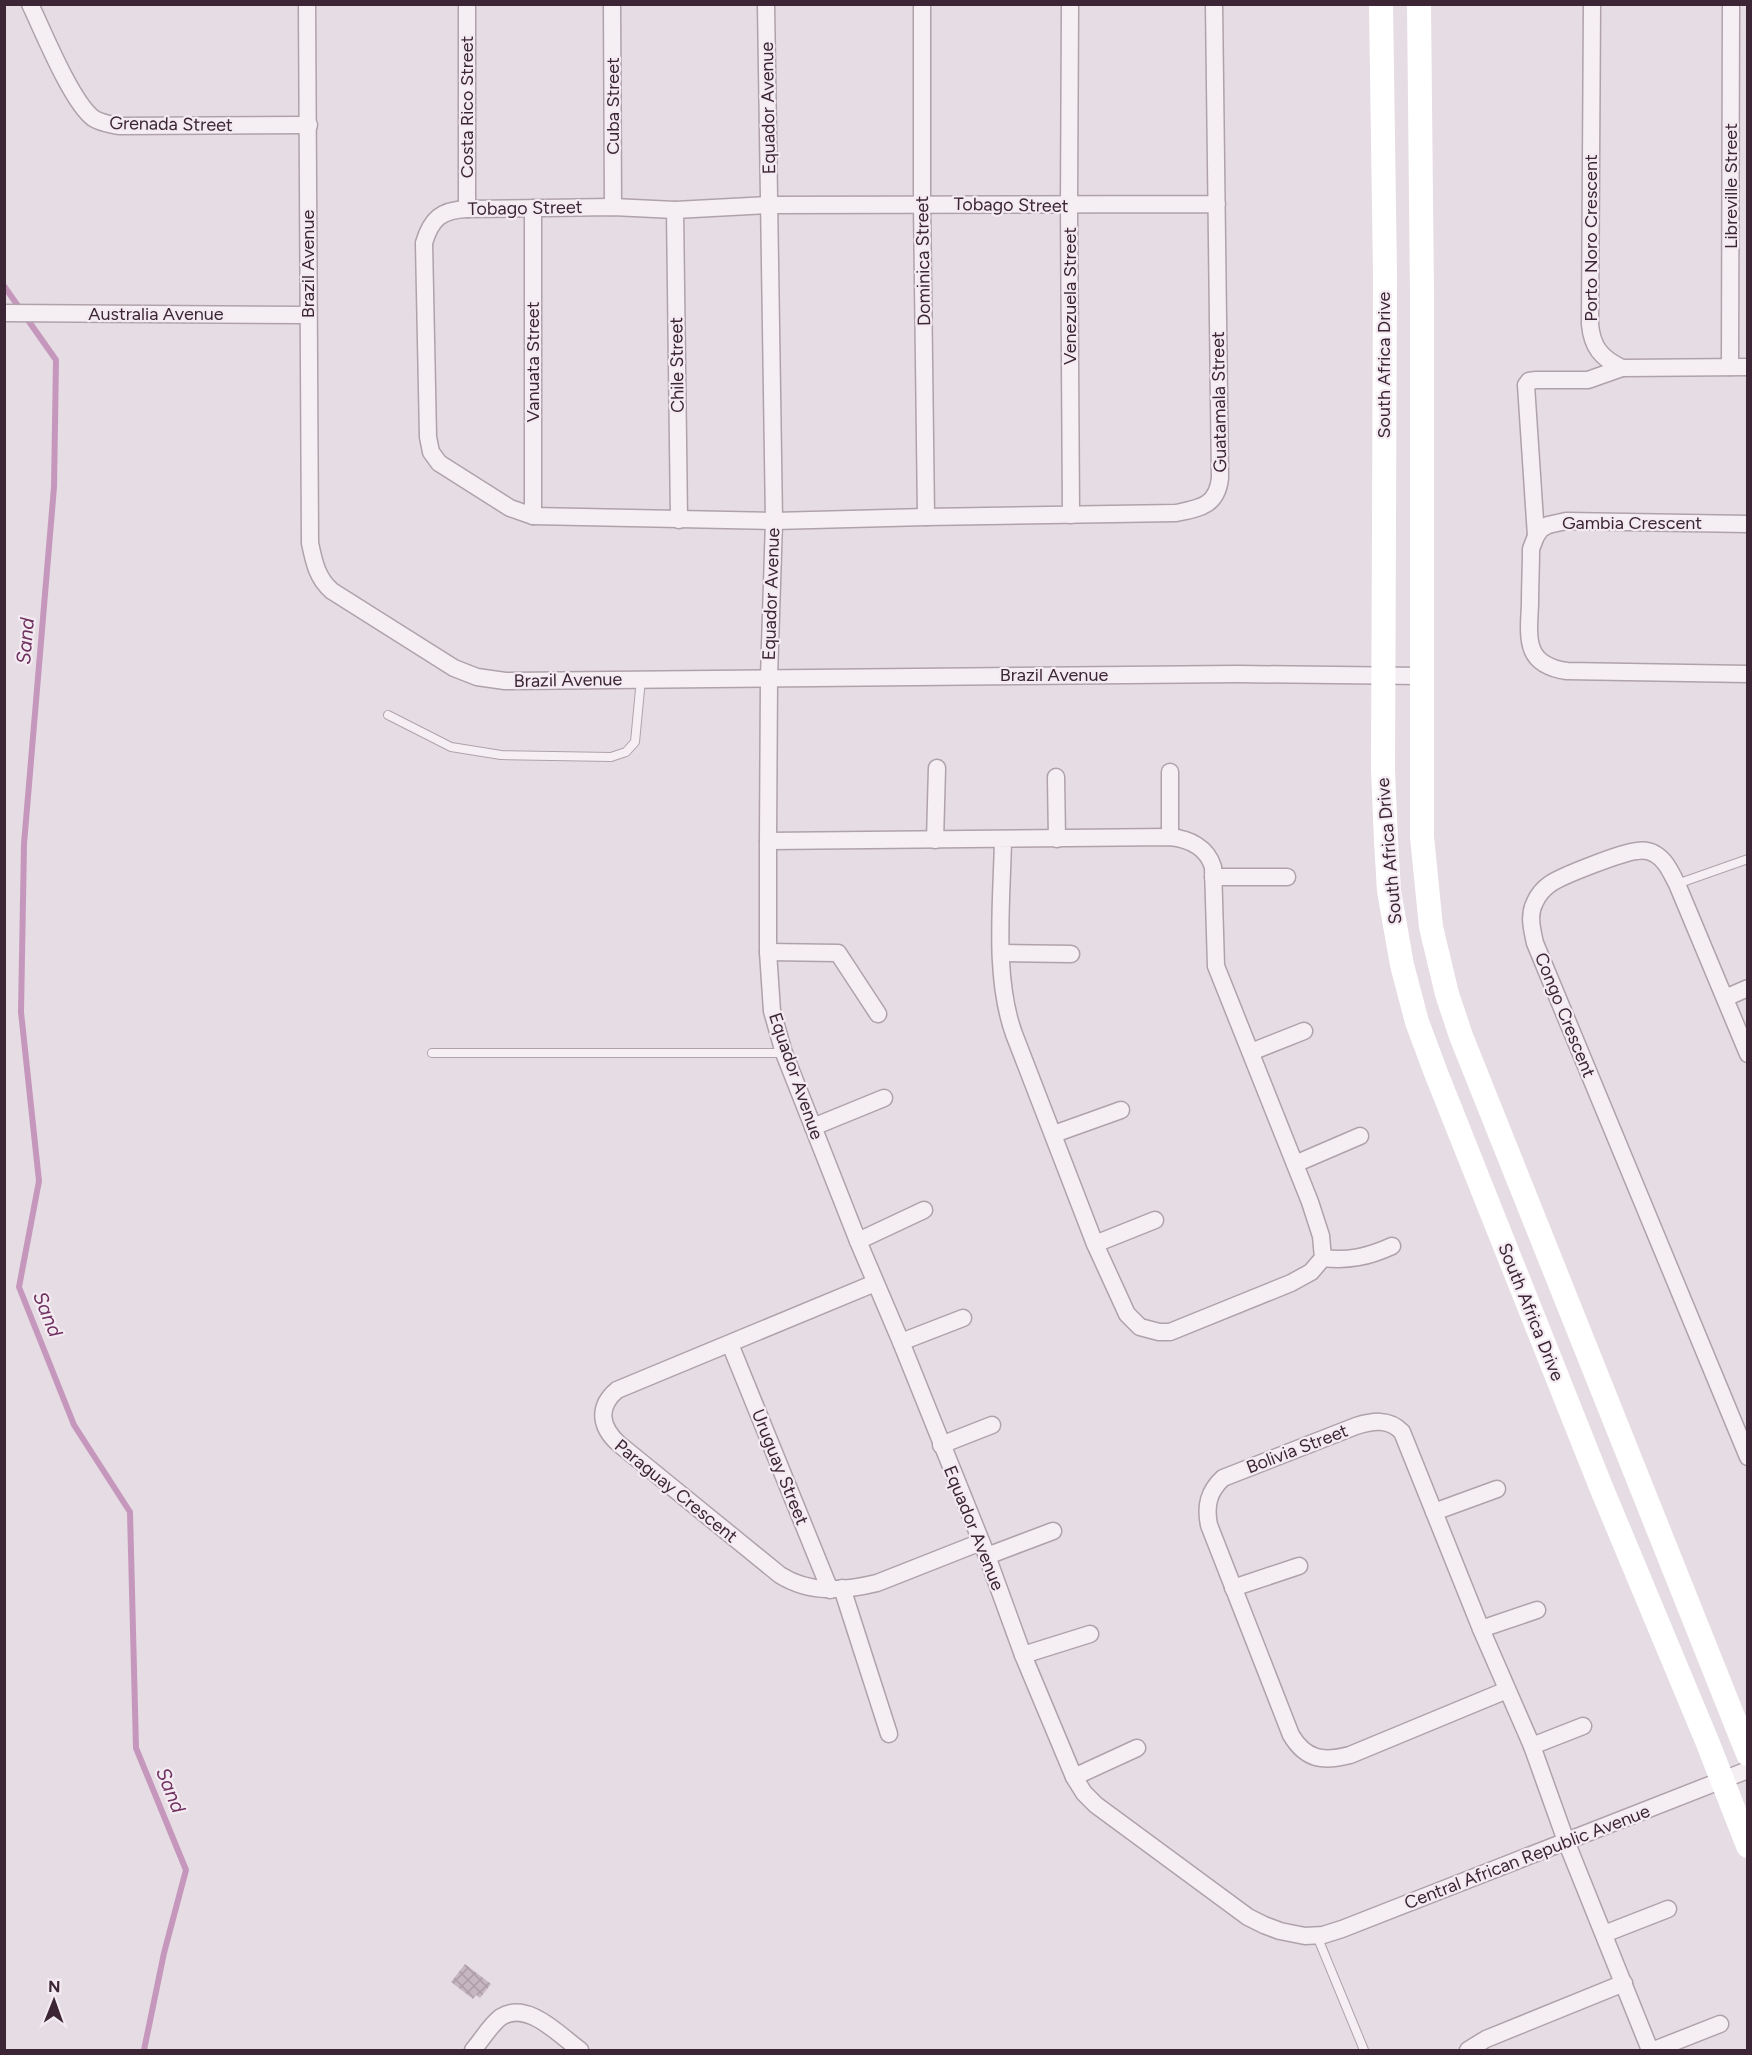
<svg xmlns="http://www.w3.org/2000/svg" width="1752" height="2055" font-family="Figtree,sans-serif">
<defs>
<pattern id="building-cross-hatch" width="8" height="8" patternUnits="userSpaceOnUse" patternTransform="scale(1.5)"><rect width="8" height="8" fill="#c6b6c1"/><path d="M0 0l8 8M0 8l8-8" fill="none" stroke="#ab9ca6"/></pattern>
</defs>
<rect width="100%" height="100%" fill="#e6dce3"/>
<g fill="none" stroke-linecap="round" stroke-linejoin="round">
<path stroke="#c697bc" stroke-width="6" d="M4,286L56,360L54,487L24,844L21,1012L39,1181L19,1287L74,1425L130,1512L136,1748L186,1870L164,1953L144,2050"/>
</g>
<path fill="url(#building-cross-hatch)" d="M465,1964L491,1984L480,1998L476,1995L473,1999L451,1982Z"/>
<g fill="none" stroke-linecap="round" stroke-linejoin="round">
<g stroke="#b0a2ab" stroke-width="10">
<g id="lane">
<path d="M388,715L451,747L501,755L611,757L626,752L635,742L641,679"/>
<path d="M1677,884L1748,859"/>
<path d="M432,1053H784"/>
<path d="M1317,1936L1364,2050"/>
</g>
</g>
<g stroke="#b0a2ab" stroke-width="19">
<g id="street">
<path d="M30,4C43,31 71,101 93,118C100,123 109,124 119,126L309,125"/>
<path d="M307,4L310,543C314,562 317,578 332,591L454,668L477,677L505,681L1237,674L1422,676"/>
<path d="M467,4V209"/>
<path d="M612,4L613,207"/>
<path d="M766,4L774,521L769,677L768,841V952L772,1011L784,1053L858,1241L901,1342L987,1556L1023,1655L1074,1777L1084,1793L1096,1805L1248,1917L1264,1925L1280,1931L1305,1936L1323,1935L1342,1929L1748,1770"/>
<path d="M922,4V204L926,517"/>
<path d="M1070,4L1069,206L1071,515"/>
<path d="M1214,4L1220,478C1217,506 1200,508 1176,513L926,517L774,521L533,516L510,508L439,463L431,452L428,437L424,243C431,219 441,210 467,209L613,207L675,210L770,205L1217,204"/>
<path d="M1592,4L1590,324C1592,347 1601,358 1622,368L1748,367"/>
<path d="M675,210L679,520"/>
<path d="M4,313L307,315"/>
<path d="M1730,367L1731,4"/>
<path d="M533,516V208"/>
<path d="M1748,524L1566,521L1548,525L1541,529L1536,536L1531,549C1531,567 1530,586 1530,605C1528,640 1525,665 1567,671L1748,674"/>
<path d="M1536,536L1526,385L1529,381L1536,380H1588L1622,368"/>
<path d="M1170,772V837"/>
<path d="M1056,777L1057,839"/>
<path d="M935,840L937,768"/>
<path d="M768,841L1170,837C1189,839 1207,847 1213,867L1216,966L1310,1202L1321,1236L1323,1258L1311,1272L1291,1283L1170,1332H1159L1140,1327L1127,1314L1095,1244L1014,1034C993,976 1002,901 1003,839"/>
<path d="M1213,877H1287"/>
<path d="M768,952L838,953L878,1014"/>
<path d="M1001,953L1071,954"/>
<path d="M1725,998L1748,988"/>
<path d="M1251,1052L1304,1031"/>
<path d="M1748,1054L1677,884C1671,873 1666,860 1655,854C1650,851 1643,850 1637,851C1623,852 1561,876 1550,884C1543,889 1538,895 1535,902C1528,915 1532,929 1535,943L1748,1457"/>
<path d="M813,1127L884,1098"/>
<path d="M1054,1134L1121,1110"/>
<path d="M1295,1164L1360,1136"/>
<path d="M858,1241L924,1210"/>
<path d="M1095,1244L1155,1220"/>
<path d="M1323,1258C1348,1261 1368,1257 1392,1246"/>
<path d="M875,1283L617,1390C597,1407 600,1427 619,1444L780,1575C810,1594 844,1591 877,1583L981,1542"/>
<path d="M901,1342L963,1318"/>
<path d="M730,1344L830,1590"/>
<path d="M941,1445L992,1425"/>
<path d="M1434,1512L1497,1489"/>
<path d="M987,1556L1053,1531"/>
<path d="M842,1588L889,1734"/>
<path d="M1233,1588L1299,1566"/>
<path d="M1481,1629L1537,1610"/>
<path d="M1023,1655L1090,1634"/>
<path d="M1507,1690L1350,1755C1323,1762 1306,1760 1291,1735L1209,1525C1205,1505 1209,1491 1223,1478L1356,1426C1372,1421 1389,1418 1402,1432L1481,1629L1532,1746L1566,1841L1650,2050"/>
<path d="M1532,1746L1583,1726"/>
<path d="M1074,1777L1137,1748"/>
<path d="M1604,1934L1668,1909"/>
<path d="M473,2050C482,2040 490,2025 501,2017C528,2000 560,2036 580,2050"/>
<path d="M1468,2050L1486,2039L1624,1983"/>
<path d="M1654,2050L1720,2024"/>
</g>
</g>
<use href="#lane" stroke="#f5eff3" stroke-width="8"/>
<use href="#street" stroke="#f5eff3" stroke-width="16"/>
<g stroke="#fff" stroke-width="24">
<path d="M1381,4L1385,275L1383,770L1386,841L1389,891L1402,965L1417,1022L1436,1073L1601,1487L1707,1741L1748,1846"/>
<path d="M1419,4L1422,295V837L1431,927L1447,994L1461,1036L1748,1754"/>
</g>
</g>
<g text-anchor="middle" stroke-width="4.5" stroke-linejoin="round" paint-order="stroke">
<g font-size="18" fill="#3c2635" stroke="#f4ebf2">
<text transform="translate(613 106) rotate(-90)" y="6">Cuba Street</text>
<text transform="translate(467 107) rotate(-90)" y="6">Costa Rico Street</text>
<text transform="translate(768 108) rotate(-91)" y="6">Equador Avenue</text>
<text transform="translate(171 124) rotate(1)" y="6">Grenada Street</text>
<text transform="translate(1731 186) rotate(-90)" y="6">Libreville Street</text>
<text transform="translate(1011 205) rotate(1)" y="6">Tobago Street</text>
<text transform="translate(525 208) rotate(-1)" y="6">Tobago Street</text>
<text transform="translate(1591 238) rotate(-90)" y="6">Porto Noro Crescent</text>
<text transform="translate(923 261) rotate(-91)" y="6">Dominica Street</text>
<text transform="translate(308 264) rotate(-90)" y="6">Brazil Avenue</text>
<text transform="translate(1070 296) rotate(-90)" y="6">Venezuela Street</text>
<text x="156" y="320">Australia Avenue</text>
<text transform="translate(533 362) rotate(-90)" y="6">Vanuata Street</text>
<text transform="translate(677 365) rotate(-91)" y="6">Chile Street</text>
<text transform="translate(1384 365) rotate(-90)" y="6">South Africa Drive</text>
<text transform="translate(1219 402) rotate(-91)" y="6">Guatamala Street</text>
<text x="1632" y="529">Gambia Crescent</text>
<text transform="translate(771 594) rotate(-88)" y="6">Equador Avenue</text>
<text x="1054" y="681">Brazil Avenue</text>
<text transform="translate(568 680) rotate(-1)" y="6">Brazil Avenue</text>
<text transform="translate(1389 851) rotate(-95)" y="6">South Africa Drive</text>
<text transform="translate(1565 1015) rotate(68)" y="6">Congo Crescent</text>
<text transform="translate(796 1076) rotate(71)" y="6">Equador Avenue</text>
<text transform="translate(1531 1312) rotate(68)" y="6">South Africa Drive</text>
<text transform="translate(1297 1449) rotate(-21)" y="6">Bolivia Street</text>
<text transform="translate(780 1467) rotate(68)" y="6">Uruguay Street</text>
<text transform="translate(676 1491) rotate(39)" y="6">Paraguay Crescent</text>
<text transform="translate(974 1528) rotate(68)" y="6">Equador Avenue</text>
<text transform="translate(1527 1857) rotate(-21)" y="6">Central African Republic Avenue</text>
</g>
<g font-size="20" font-style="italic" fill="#6f3160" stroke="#f4ebf2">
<text transform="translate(25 641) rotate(-85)" y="7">Sand</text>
<text transform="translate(48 1314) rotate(68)" y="7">Sand</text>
<text transform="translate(171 1790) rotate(68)" y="7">Sand</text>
</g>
</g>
<rect width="1752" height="2055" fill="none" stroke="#3c2635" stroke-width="12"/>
<g transform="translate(54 2001) rotate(1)" stroke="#f4ebf2" stroke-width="4.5" paint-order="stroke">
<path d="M0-4.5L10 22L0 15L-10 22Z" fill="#3c2635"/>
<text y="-9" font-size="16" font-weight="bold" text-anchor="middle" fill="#3c2635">N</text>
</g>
</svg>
